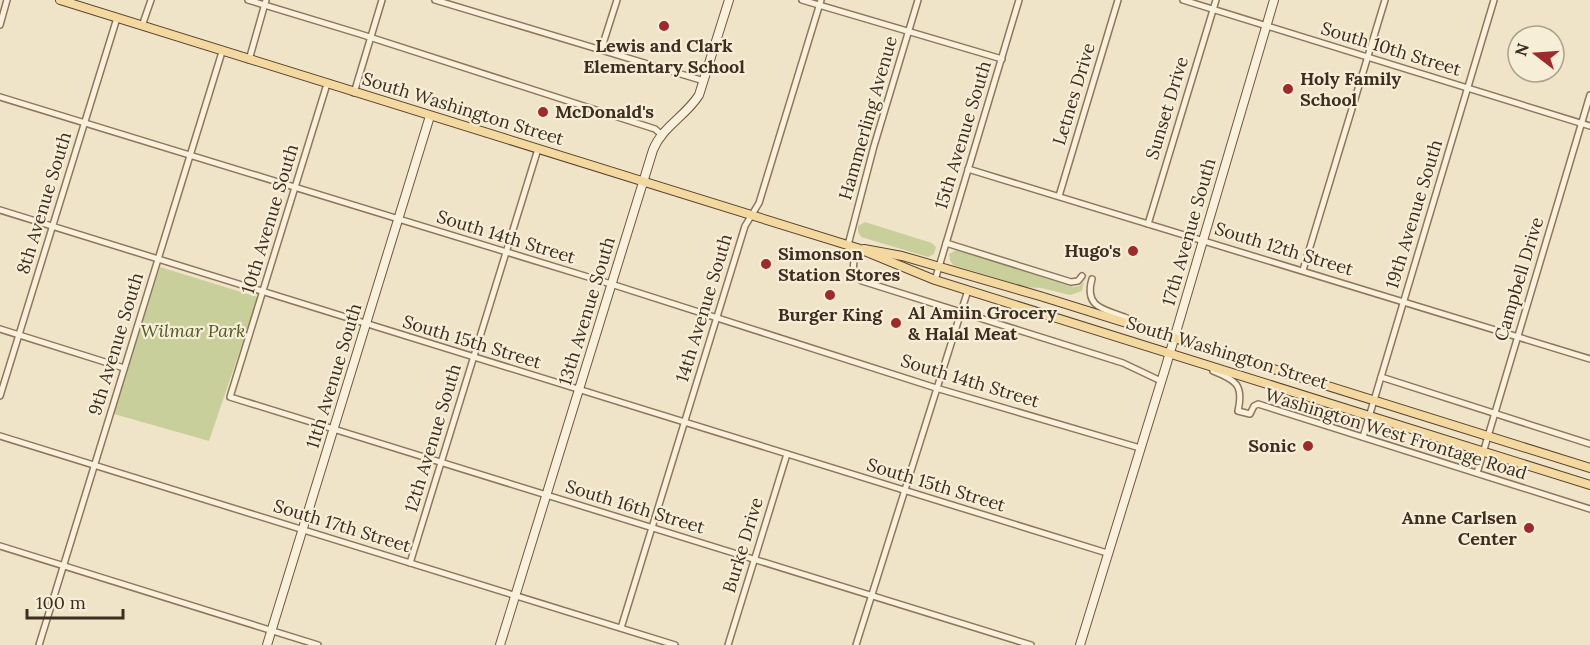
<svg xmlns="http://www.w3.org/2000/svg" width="1590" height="645" font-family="Lora,serif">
<rect width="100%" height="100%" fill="#f0e4c8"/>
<g fill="#c9cf9b">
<path d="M865,222L932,243L936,247L934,254L928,257L861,237L858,232V226Z"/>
<path d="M956,250L1074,287L1079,286L1084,282L1082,291L1070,295L1041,288L1025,287L953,265L950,260L949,254Z"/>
<path d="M160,267L258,297L209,441L114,414Z"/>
</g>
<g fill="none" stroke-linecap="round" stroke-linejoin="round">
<g stroke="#8d765c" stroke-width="8">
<g id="street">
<path d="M248,0L360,34L655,129L662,135"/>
<path d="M435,0L704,81"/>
<path d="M802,0L1002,59"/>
<path d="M1183,0L1590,126"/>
<path d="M0,25L7,0"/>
<path d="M142,26L151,0"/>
<path d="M601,50L617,0"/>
<path d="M249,60L266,0"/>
<path d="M327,84L230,397L1031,645"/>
<path d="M354,93L382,0"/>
<path d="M0,97L611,284L936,388L1140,448"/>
<path d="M968,169L1590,359"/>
<path d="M1059,196L1118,0"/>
<path d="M0,210L1107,553"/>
<path d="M1148,224L1216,0"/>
<path d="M946,243L1071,282L1078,281L1082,276"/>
<path d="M848,245L874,146L918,0"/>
<path d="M857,248C854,260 849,273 862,281L1123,363L1161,381"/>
<path d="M1303,270L1385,0"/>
<path d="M1092,279C1081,317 1122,308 1139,326"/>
<path d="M935,280L1019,0"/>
<path d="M0,329L124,368"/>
<path d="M1213,371C1236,380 1244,385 1238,411L1250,414L1254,406L1258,404L1590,509"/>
<path d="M1381,377L1590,444"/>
<path d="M0,396L117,18"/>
<path d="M0,436L675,645"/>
<path d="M1363,437L1494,0"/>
<path d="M1477,473L1590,95"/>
<path d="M0,546L318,645"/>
<path d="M410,563L538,149"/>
<path d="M621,628L745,226L759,203L821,0"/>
<path d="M39,645L222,52"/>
<path d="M728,645L787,454"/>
<path d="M856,645L968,290"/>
</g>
</g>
<g stroke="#6f573f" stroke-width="10">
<g id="secondary">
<path d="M267,645L430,116"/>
<path d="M500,645L653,150C662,127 686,116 699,95L729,0"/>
<path d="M1080,645L1166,366L1274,0"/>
</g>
</g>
<g stroke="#5b4430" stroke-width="10">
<g id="primary">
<path d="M60,0L857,248L935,280L1590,485"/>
<path d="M864,249L902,256L1040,296L1590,468"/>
</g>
</g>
<use href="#street" stroke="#faf1dc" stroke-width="5"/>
<use href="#secondary" stroke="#faf1dc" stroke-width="8"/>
<use href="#primary" stroke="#f3d9a0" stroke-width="8"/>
</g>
<g fill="#9e2a2b" stroke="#f7eed8" stroke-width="2">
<circle cx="664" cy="26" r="6"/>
<circle cx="1288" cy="89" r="6"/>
<circle cx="543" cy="112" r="6"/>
<circle cx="1133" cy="251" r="6"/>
<circle cx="766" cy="264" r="6"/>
<circle cx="830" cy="295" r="6"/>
<circle cx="896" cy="323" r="6"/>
<circle cx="1308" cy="446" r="6"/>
<circle cx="1529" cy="528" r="6"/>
</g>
<g text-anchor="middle" stroke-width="4.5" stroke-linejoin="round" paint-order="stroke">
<g font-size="18" font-weight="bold" fill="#3d2e20" stroke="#f7eed8" text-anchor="start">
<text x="664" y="52" text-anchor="middle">Lewis and Clark<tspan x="664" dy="21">Elementary School</tspan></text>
<text x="1300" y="85">Holy Family<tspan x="1300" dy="21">School</tspan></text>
<text x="555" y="118">McDonald's</text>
<text x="1121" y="257" text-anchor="end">Hugo's</text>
<text x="778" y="260">Simonson<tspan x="778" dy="21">Station Stores</tspan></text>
<text x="908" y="319">Al Amiin Grocery<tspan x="908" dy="21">&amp; Halal Meat</tspan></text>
<text x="830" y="321" text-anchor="middle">Burger King</text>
<text x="1296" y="452" text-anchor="end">Sonic</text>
<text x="1517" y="524" text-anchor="end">Anne Carlsen<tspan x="1517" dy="21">Center</tspan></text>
</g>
<g font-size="18" fill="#3d2e20" stroke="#f7eed8">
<text transform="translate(1391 49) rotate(17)" y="6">South 10th Street</text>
<text transform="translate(1074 94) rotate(-73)" y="6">Letnes Drive</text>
<text transform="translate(1167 108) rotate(-73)" y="6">Sunset Drive</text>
<text transform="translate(463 109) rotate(17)" y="6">South Washington Street</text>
<text transform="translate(868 118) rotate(-74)" y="6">Hammerling Avenue</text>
<text transform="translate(963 135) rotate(-73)" y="6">15th Avenue South</text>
<text transform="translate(44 203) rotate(-73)" y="6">8th Avenue South</text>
<text transform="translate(1414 214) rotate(-73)" y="6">19th Avenue South</text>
<text transform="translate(270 219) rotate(-73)" y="6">10th Avenue South</text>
<text transform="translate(1189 232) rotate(-74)" y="6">17th Avenue South</text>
<text transform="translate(506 237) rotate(17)" y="6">South 14th Street</text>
<text transform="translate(1284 249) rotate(17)" y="6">South 12th Street</text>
<text transform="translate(1519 279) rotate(-73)" y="6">Campbell Drive</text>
<text transform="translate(704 308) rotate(-73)" y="6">14th Avenue South</text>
<text transform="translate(587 311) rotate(-73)" y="6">13th Avenue South</text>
<text transform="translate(472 342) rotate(17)" y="6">South 15th Street</text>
<text transform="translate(116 344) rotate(-73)" y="6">9th Avenue South</text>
<text transform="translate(1227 353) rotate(17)" y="6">South Washington Street</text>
<text transform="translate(334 376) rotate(-73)" y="6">11th Avenue South</text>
<text transform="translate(970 381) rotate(17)" y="6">South 14th Street</text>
<text transform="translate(1396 434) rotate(17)" y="6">Washington West Frontage Road</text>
<text transform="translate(433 438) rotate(-73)" y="6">12th Avenue South</text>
<text transform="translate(936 485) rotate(17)" y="6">South 15th Street</text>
<text transform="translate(635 507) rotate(17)" y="6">South 16th Street</text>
<text transform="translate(342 526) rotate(17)" y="6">South 17th Street</text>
<text transform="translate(743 545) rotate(-73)" y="6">Burke Drive</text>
</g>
<g font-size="18" font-style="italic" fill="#4d5a26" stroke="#f7eed8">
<text x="193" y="337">Wilmar Park</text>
</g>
</g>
<g transform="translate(1536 54) rotate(287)"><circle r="28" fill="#f7eed8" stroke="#ada18e" stroke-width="1.5"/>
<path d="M0-4.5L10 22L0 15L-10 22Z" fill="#9e2a2b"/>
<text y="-9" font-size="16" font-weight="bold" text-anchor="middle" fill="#3d2e20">N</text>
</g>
<path d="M27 609v9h96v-9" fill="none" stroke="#3d2e20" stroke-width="3"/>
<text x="36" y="609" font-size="18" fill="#3d2e20" stroke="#f7eed8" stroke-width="4.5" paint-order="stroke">100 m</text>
</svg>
